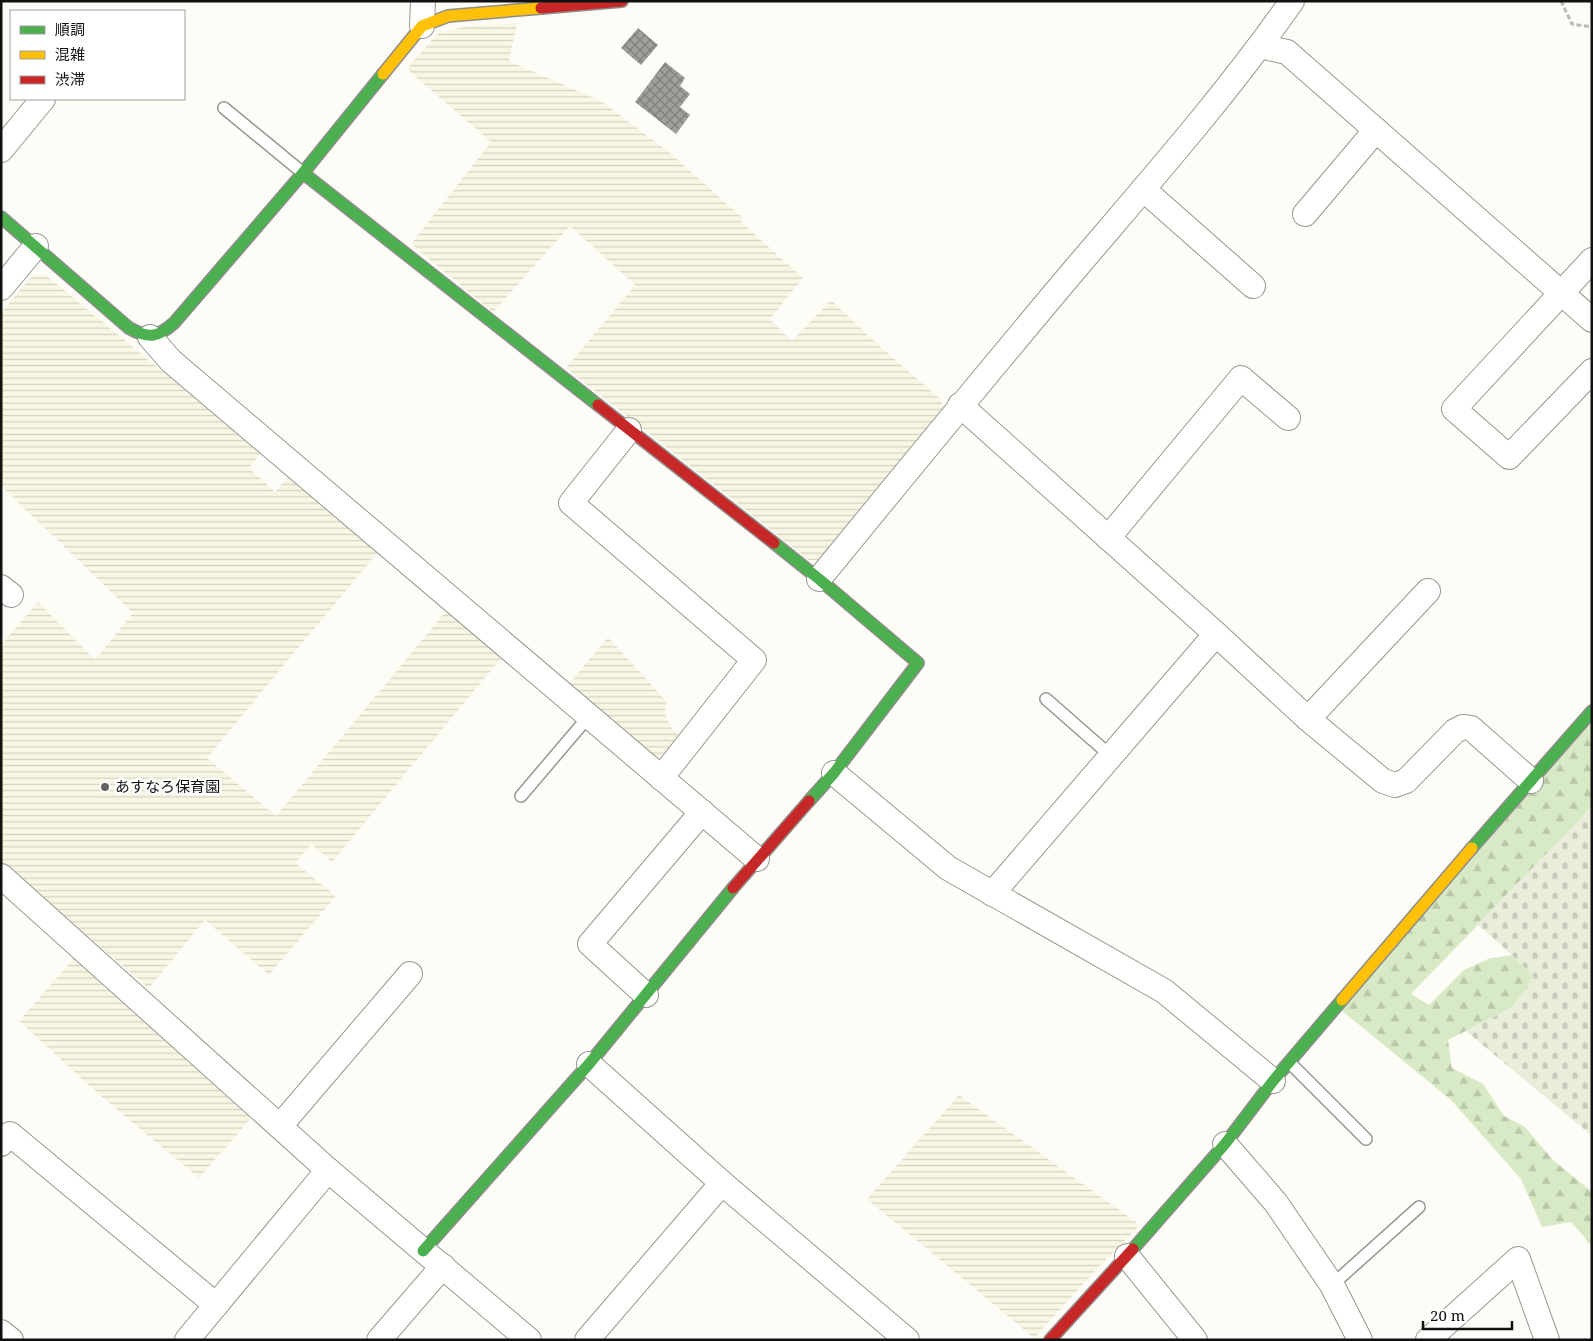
<svg xmlns="http://www.w3.org/2000/svg" width="1593" height="1341" font-family="'Noto Serif','Noto Sans JP',serif">
<defs>
<pattern id="farmland-rules" width="6" height="5" patternUnits="userSpaceOnUse" patternTransform="scale(1.25)"><rect width="6" height="5" fill="#f9f7e4"/><path d="M0 2.5h6" fill="none" stroke="#d4d3c3"/></pattern>
<pattern id="forest-firs" width="22" height="20" patternUnits="userSpaceOnUse" patternTransform="scale(1.25)"><rect width="22" height="20" fill="#d8eac5"/><path d="M5 1l3.5 6h-7zM16 11l3.5 6h-7z" fill="#b8c8a8"/></pattern>
<pattern id="cemetery-stones" width="16" height="16" patternUnits="userSpaceOnUse" patternTransform="scale(1.25)"><rect width="16" height="16" fill="#e9eedb"/><path d="M2 7V4a2 2 0 0 1 4 0v3zM10 15v-3a2 2 0 0 1 4 0v3z" fill="#c7cbbb"/></pattern>
<pattern id="building-cross-hatch" width="8" height="8" patternUnits="userSpaceOnUse" patternTransform="scale(1.25)"><rect width="8" height="8" fill="#a19f9c"/><path d="M0 0l8 8M0 8l8-8" fill="none" stroke="#82807e"/></pattern>
</defs>
<rect width="100%" height="100%" fill="#fdfcf7"/>
<g fill="url(#farmland-rules)">
<path d="M517,23L509,61L601,101L670,153L744,219L741,222L803,278L770,319L792,341L831,300L875,342L939,398L945,409L821,561L809,560L566,368L635,285L570,226L493,312L411,244L491,142L407,69L436,35L450,30L470,26Z"/>
<path d="M33,275L47,276L261,453L249,468L275,492L290,475L377,553L207,758L276,816L447,610L503,656L332,862L311,844L295,863L336,896L269,975L205,920L149,988L1,863V645L38,602L95,660L133,613L1,486V313Z"/>
<path d="M608,637L666,701L665,714L672,729L679,736L658,759L569,684Z"/>
<path d="M75,957L252,1117L199,1178L102,1097L19,1021Z"/>
<path d="M959,1095L1140,1225L1096,1270L1034,1338L867,1199Z"/>
</g>
<path fill="url(#forest-firs)" d="M1592,721V807L1411,994L1429,1005L1464,970L1488,959L1512,955L1534,977L1513,1007L1448,1040L1452,1068L1483,1084L1504,1116L1524,1126L1553,1160L1592,1192V1246L1571,1222L1542,1227L1521,1179L1451,1100L1341,1010Z"/>
<path fill="url(#cemetery-stones)" d="M1592,807V1136L1466,1031L1513,1007L1534,977L1512,955L1477,924Z"/>
<g fill="url(#building-cross-hatch)">
<path d="M638,28L658,45L641,65L621,48Z"/>
<path d="M665,62L685,78L680,86L690,94L680,107L690,115L676,134L635,102Z"/>
</g>
<g fill="none" stroke-linecap="round" stroke-linejoin="round">
<g stroke="#979795" stroke-width="14">
<g id="lane">
<path d="M224,108L303,173"/>
<path d="M1046,699L1111,756"/>
<path d="M521,796L589,716"/>
<path d="M1290,1063L1366,1139"/>
<path d="M1332,1285L1419,1207"/>
</g>
</g>
<g stroke="#979795" stroke-width="26">
<g id="street">
<path d="M422,26L423,1"/>
<path d="M1260,46L1287,52L1592,320"/>
<path d="M1,150L43,99"/>
<path d="M1143,189L1253,286"/>
<path d="M1305,214L1376,130"/>
<path d="M1592,260L1454,409L1509,457L1592,371"/>
<path d="M1,288L36,246"/>
<path d="M150,337L171,361L757,859"/>
<path d="M960,405L1216,634L1308,719L1383,781L1395,785L1406,781L1455,731L1463,727L1471,728L1531,781"/>
<path d="M629,430L571,503L754,660L661,778"/>
<path d="M1108,538L1241,378L1288,418"/>
<path d="M819,579C904,475 989,371 1076,268C1150,181 1226,95 1292,1"/>
<path d="M1,587L11,595"/>
<path d="M1308,719L1428,591"/>
<path d="M834,773L948,868L1164,991L1273,1081"/>
<path d="M1,876L328,1170L529,1340"/>
<path d="M992,894L1216,634"/>
<path d="M646,995L590,944L702,812"/>
<path d="M589,1064L722,1183L907,1340"/>
<path d="M280,1126L410,974"/>
<path d="M1,1144L10,1134L216,1305"/>
<path d="M1225,1144L1276,1203L1332,1285L1360,1340"/>
<path d="M1127,1256L1195,1340"/>
<path d="M1,1332L11,1340"/>
<path d="M187,1340L328,1170"/>
<path d="M379,1340L443,1266"/>
<path d="M587,1340L722,1183"/>
<path d="M1428,1340L1518,1259L1547,1340"/>
</g>
</g>
<g stroke="#8e8d8b" stroke-width="14">
<g id="fast">
<path d="M303,173L598,405"/>
<path d="M1,217L129,328C149,339 157,338 174,323L303,173L383,74"/>
<path d="M774,543L819,579L918,663L834,773L809,801"/>
<path d="M1472,848L1592,711"/>
<path d="M1133,1249L1225,1144L1273,1081L1342,1000"/>
<path d="M423,1251L589,1064L733,888"/>
</g>
</g>
<g stroke="#8e8d8b" stroke-width="14">
<g id="slow">
<path d="M383,74L422,26L448,16L541,8"/>
<path d="M1342,1000L1472,848"/>
</g>
</g>
<g stroke="#8e8d8b" stroke-width="14">
<g id="jam">
<path d="M541,8L622,1"/>
<path d="M598,405L774,543"/>
<path d="M733,888L809,801"/>
<path d="M1050,1340L1133,1249"/>
</g>
</g>
<path stroke="#b9b9b8" stroke-width="3" stroke-dasharray="5 2.5" stroke-linecap="butt" d="M1561,1L1572,24L1592,27"/>
<use href="#lane" stroke="#fffffe" stroke-width="11"/>
<use href="#street" stroke="#fffffe" stroke-width="24"/>
<use href="#fast" stroke="#4caf50" stroke-width="11"/>
<use href="#slow" stroke="#ffc107" stroke-width="11"/>
<use href="#jam" stroke="#c62828" stroke-width="11"/>
</g>
<circle fill="#646362" stroke="#fff" stroke-width="2" cx="105" cy="787" r="5"/>
<g text-anchor="middle" stroke-width="5" stroke-linejoin="round" paint-order="stroke">
<g font-size="15" fill="#111" stroke="#fff" text-anchor="start">
<text x="115" y="792">あすなろ保育園</text>
</g>
</g>
<rect width="1593" height="1341" fill="none" stroke="#111111" stroke-width="5"/>
<rect x="10" y="10" width="175" height="90" fill="#ffffff" stroke="#a0a0a0"/>
<rect x="20" y="26" width="25" height="8" fill="#4caf50" stroke="#a0a0a0"/>
<text x="55" y="35" font-size="15" fill="#111111">順調</text>
<rect x="20" y="51" width="25" height="8" fill="#ffc107" stroke="#a0a0a0"/>
<text x="55" y="60" font-size="15" fill="#111111">混雑</text>
<rect x="20" y="76" width="25" height="8" fill="#c62828" stroke="#a0a0a0"/>
<text x="55" y="85" font-size="15" fill="#111111">渋滞</text>
<path d="M1423 1321v8h89v-8" fill="none" stroke="#111111" stroke-width="2.5"/>
<text x="1430" y="1321" font-size="15" fill="#111111" stroke="#ffffff" stroke-width="4" paint-order="stroke">20 m</text>
</svg>
